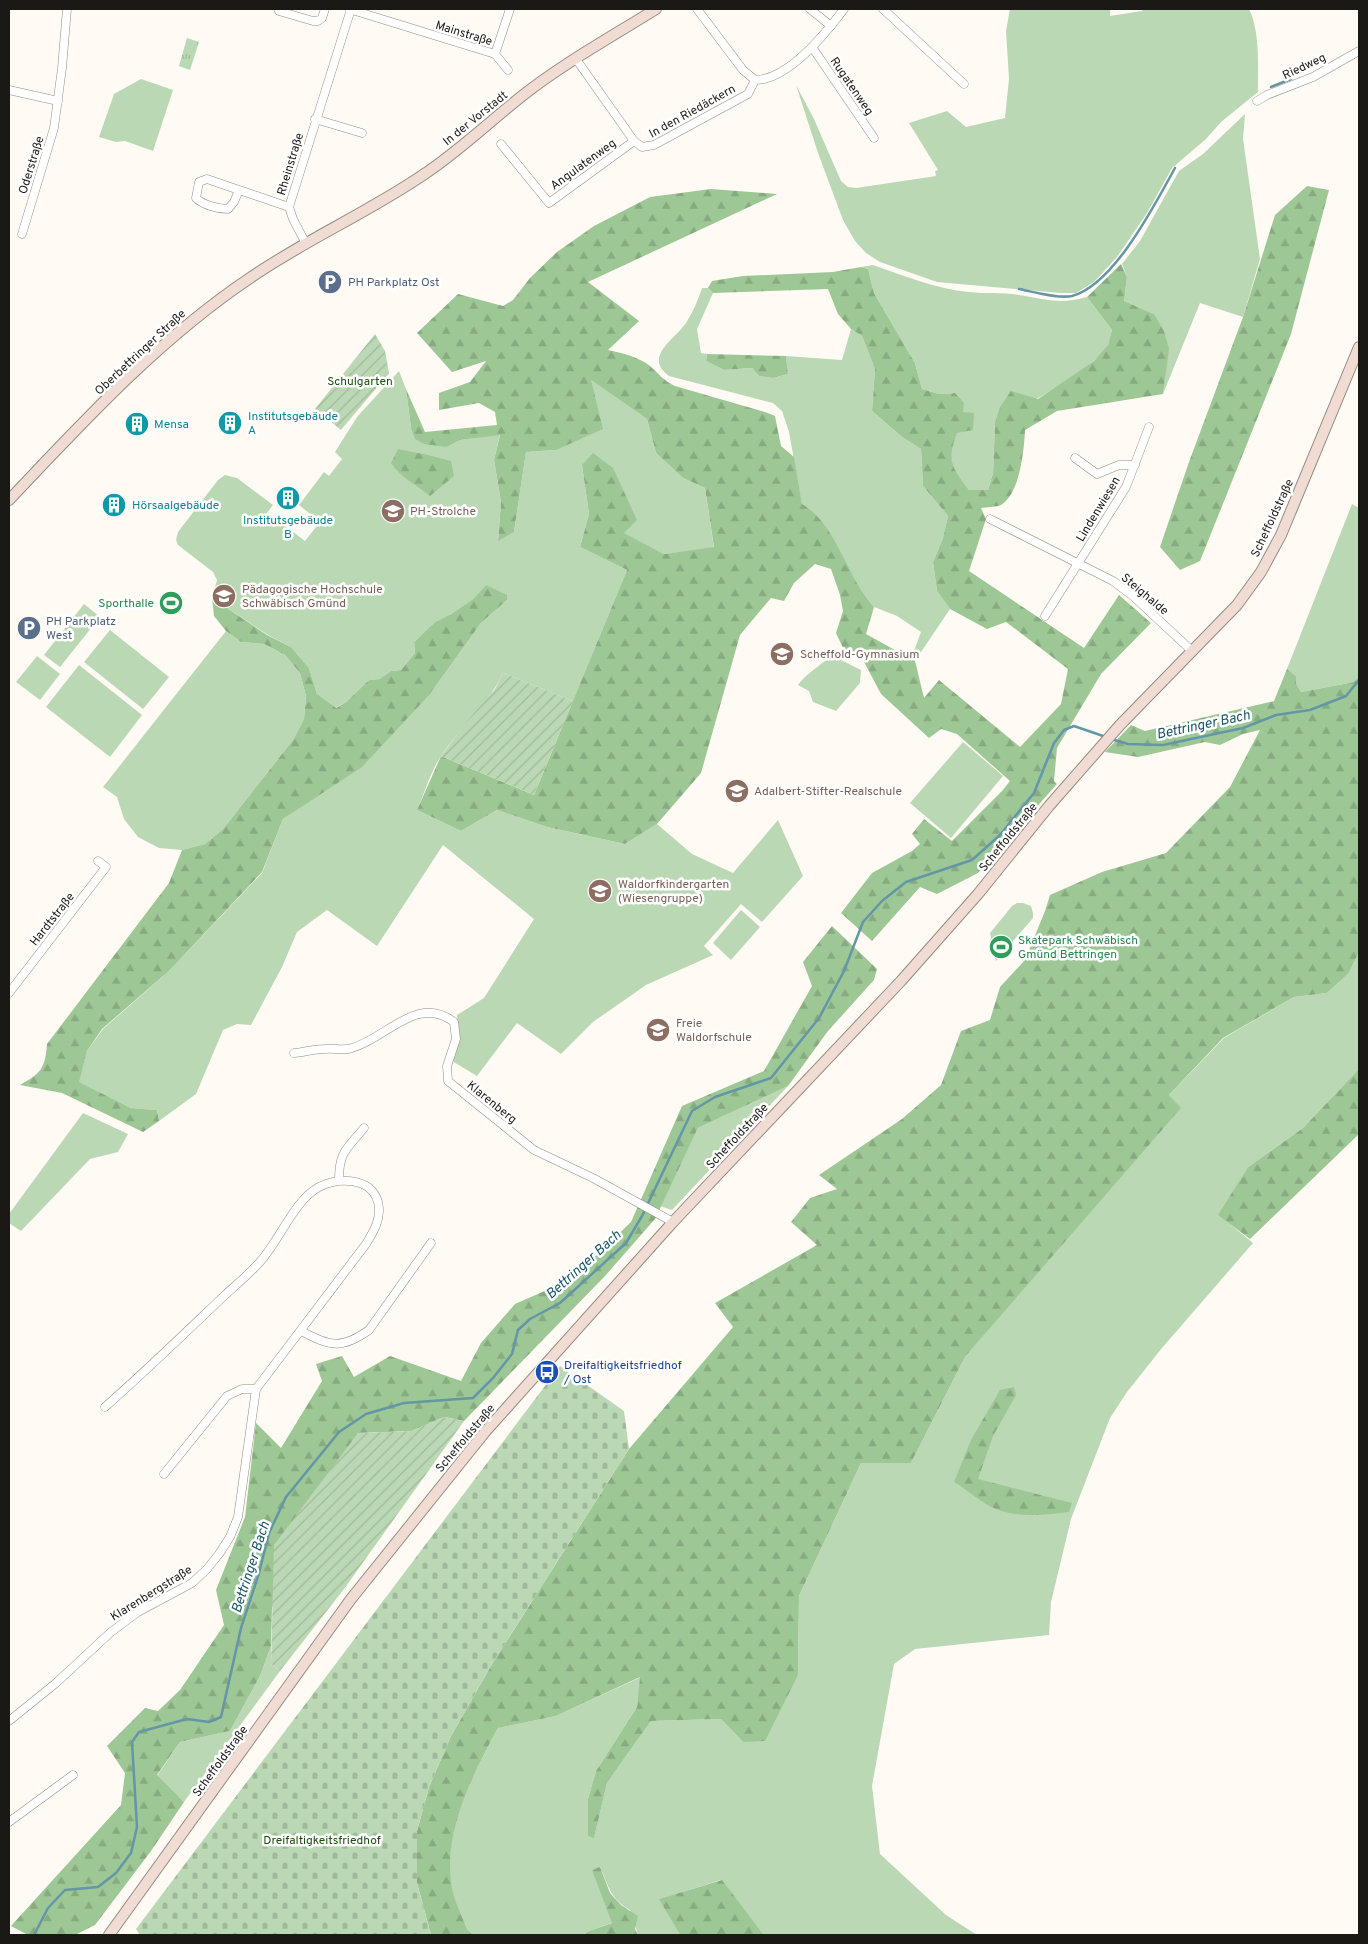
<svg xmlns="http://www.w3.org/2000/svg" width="1368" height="1944" font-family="Overpass,sans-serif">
<defs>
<pattern id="forest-firs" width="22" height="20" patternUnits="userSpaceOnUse" patternTransform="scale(1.25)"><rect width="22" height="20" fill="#9ec796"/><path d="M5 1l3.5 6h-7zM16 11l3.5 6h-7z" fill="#88aa81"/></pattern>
<pattern id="cemetery-stones" width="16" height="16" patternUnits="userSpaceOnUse" patternTransform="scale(1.25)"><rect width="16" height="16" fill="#bbd8b5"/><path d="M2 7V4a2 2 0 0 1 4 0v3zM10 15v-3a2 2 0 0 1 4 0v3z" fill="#a0b99b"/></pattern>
<pattern id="park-tufts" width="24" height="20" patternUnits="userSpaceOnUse" patternTransform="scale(1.25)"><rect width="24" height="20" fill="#bbd8b5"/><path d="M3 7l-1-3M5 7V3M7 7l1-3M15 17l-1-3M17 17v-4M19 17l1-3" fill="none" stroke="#a0b99b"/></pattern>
<pattern id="garden-furrows" width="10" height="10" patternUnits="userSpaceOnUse" patternTransform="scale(1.25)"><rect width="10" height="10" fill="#bbd8b5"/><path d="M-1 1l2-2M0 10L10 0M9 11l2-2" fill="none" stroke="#a0b99b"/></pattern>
</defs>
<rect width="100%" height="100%" fill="#fffaf3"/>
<g fill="#bbd8b5">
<path d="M1010,9H1110V16L1142,11L1143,9H1249C1260,30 1258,68 1258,92L1221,122L1206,139L1172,168L1147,213L1117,257L1094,282L1076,293H1061L937,282L880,262L866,253L855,241L843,220L818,153L796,85L814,119L841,181L848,187L856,188L936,176L935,171L938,170L909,123L947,111L966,127L1005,118L1009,79L1006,31Z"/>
<path d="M141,79L173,90L153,151L125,141L116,142L99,137L114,94Z"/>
<path d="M1245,114L1243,139L1260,259L1243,317L1200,303L1163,394L1168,349L1154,314L1124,301L1127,277L1122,264L1140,241L1179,171L1203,154Z"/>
<path d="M873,265C905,276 936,289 969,292C986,294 1003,292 1019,295C1046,299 1059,305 1087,297L1112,330C1111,334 1110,341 1108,345C1095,369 1021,408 995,422L993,473L988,490H969L952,468L950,450L962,412L955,393L939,394L922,389L915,363L874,293L868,269L861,267Z"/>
<path d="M702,288H708L713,293L697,329L701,353L707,354L706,361L724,370L752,368L759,376L773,378L788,374L786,356L842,360L851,329L862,336L875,369L872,411L902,437L921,449L923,486L948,516L943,538L933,562L937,591L950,609L915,661L911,659L921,632L897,616L874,607L865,598L808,508L802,505L789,432L782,411L773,403L669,376C643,357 674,340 686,323C693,312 698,300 702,288Z"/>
<path d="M399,371L406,389L411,428L447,447L460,440L500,434L494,460L501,502L498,540L514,532L526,452L556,450L590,379L647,419L656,453L683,478L705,488L714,548L664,554L623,533L582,465L589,514L580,547L627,570L573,701L503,673C489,703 462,726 443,753C431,770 425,792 417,810L461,831L497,810L547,827L625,844L657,824L692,854L733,873L778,820L803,876L762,922L741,904L704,946L713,955L646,985L593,1022L561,1054L517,1023L477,1076L452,1061L459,1040L457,1015L484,998L534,919L443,845L377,946L327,910L297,932L282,967L251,1025L237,1024L223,1030L196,1094L159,1121L157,1110L131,1108L78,1082L87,1051L103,1029L170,970L262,873L283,819L312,799L430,694L481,623L507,600L486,585L473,599L451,614L435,622L414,642L415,653L401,670L391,671L379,679L369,680L346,702L335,708L317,694L309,668L291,647L268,635L212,598L217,580L213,572L178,545L176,540L178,532L218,480L225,475L237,478L273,505L263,518L274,527L279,521L305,541L320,522L299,505L324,472L329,476L342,459L335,452L357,417Z"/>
<path d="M1352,504L1359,508V676L1354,682L1301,692L1296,683V676L1287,669Z"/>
<path d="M84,604L100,617L60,667L44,655Z"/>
<path d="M110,630L169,677L143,709L84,662Z"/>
<path d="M226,631L241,642L264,644L285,655L300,673L306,696L304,719L293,740L223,829L205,844L182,850L159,848L138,837L124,819L117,797L103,787Z"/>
<path d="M37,656L60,674L40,700L16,682Z"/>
<path d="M833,656L861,670L860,683L836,711L813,702L809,691L798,685C804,676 823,662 833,656Z"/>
<path d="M79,665L142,715L110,757L46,707Z"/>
<path d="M963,742L1003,776L951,838L910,803Z"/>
<path d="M1017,903H1023L1031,906L1033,913V918L996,961L990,933L1012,906Z"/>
<path d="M741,910L760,927L731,960L713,943Z"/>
<path d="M1359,952V1069L1303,1128L1248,1167L1219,1215L1253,1243L1162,1348L1127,1392L1110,1418L1071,1519L1051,1602L1049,1635L915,1649L894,1664L872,1786L880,1854L946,1915L977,1935H764L721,1880L660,1899L680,1935H638L630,1910C611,1900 608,1885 600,1867L614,1922L589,1931L584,1935H473L467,1929C462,1915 452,1896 450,1882C444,1830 474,1772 498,1728L556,1716L641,1677L637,1707L596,1771L588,1799V1836L594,1837L607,1783L651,1721L721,1719L743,1742L798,1675L799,1596L861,1463H911L965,1357L1180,1108L1169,1095L1224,1038L1294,997L1327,993L1349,973Z"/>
<path d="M788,1086L672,1210L660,1206L698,1128Z"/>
<path d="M83,1113L128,1134L118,1152L90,1159L21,1231L9,1223V1214Z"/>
<path d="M271,1646V1664L280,1671L184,1802L157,1776L180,1742L230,1731L260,1676Z"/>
</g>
<g fill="url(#forest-firs)">
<path d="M1307,186L1329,190L1291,334L1200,561L1180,570L1160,547L1189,462L1243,317L1275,215Z"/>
<path d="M711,189L777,194L588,282L639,321L608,350C622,353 639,357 650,366C659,374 664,381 675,386L765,412L775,416L781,446L794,457L802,504C837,524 847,579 874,607L866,634L915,661L924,698L939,680L1020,747L1061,704L1068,669L1006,622L987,629L950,609L937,591L933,562L943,538L948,516L923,486L921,449L902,437L872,411L875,369L862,336L851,329L838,314L828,289L713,293L708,288L712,281L743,276L833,272L861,267L868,269L874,293L915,363L922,389L939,394L955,393L964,403L963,412L974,413L973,430L957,433C946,462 952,467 969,490H988L993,473L995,422L1000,407L1011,391L1038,399L1094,361L1108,345L1112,330L1087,297L1121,264L1127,277L1124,301L1154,314L1164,331L1169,349L1163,394L1057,411L1025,430C1024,451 1020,493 1001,505C996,507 986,507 981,508L986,519L969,571L1084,648L1119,595L1151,623L1101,674L1057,748L1054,781L1057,784L978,873L937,894L920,887L872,941L841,913L872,873L912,851L920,844L912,834L924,819L952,841L1002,791L1010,781L957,734L941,729L929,738L881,694L862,658L843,648L836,633L843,611L840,595L831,569L815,564L794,583L784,601L771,598L740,635L701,773L657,824L625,844L547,827L497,810L461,831L417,810L441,756L534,795L627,570L580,547L589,514L582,465L593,453L613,468L637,520L624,533L664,554L714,547L705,488L683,478L656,453L647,419L591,380L603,429L556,450L526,452L514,532L498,541L501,502L494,460L500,435L460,440L447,447L424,444L415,439L411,428L406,389L425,432L497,425L495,412L479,403L439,410V393L470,382L486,361L452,372L417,333L458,294L503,306L513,300L530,278L557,252L594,226L650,197Z"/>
<path d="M707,354L786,356L788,374L773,378L759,376L752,368L724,370L706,361Z"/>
<path d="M398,449L428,455L451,461L454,476L430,496C417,485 400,477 391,463Z"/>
<path d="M486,585L507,595V600L481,623L430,694L362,767L283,819L262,872L170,970L102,1029L87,1051L79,1082L131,1108L157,1110L159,1121L143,1132L62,1093L20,1085C41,1073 45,1069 47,1044L169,883L182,850L205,844L223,829L293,740L304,719L306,696L300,673L285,655L264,644L241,642L226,631L214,616L212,598L267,635L291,647L309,668L317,694L336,708L346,702L369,680L379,679L391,671L401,670L415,653L414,642L435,622L451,614L473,599Z"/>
<path d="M1287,669L1296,676V683L1301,692L1354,682L1359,676V952L1349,973L1327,993L1294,997L1223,1038L1169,1095L1181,1108L965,1357L911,1463H861L799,1596L798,1675L765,1741L743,1742L721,1719L651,1721L607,1783L594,1838L588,1836V1799L596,1771L637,1707L640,1677L556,1716L498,1728C474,1772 444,1830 451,1882C452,1896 462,1915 467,1929L473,1935H431L417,1883V1831L429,1787L451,1736L492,1664L629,1449L733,1327L715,1303L817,1245L791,1222L810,1198L837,1189L819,1175L902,1119L941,1085L961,1031L990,1020L1000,987L1025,960L1045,911L1050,895L1102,872L1166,853L1230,787L1260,730L1243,734L1220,745L1205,742L1138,757L1105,752L1131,725L1145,731L1274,701Z"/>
<path d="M832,926L877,969L874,980L828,1031L788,1086L698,1128L655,1219L605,1276L464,1421L444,1417L412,1431L358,1433L272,1608L271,1646L260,1676L230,1731L180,1742L157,1775L184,1802L151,1851L95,1925L75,1935H28L11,1926L121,1805L125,1773L107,1746L145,1708L158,1711L180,1690L224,1625L216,1590L245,1517L256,1423L281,1448L322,1381L316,1364L342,1356L354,1377L390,1356L461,1381L481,1343L515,1304L572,1279L631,1222L682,1106L764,1071L812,986L803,962Z"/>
<path d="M1359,1069V1134L1250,1239L1218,1215L1248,1167L1303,1128Z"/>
<path d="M1014,1387L1016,1395L993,1436L978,1479L1072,1503L1069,1512C1047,1515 1018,1518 996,1509C981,1503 968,1490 954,1482L971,1440L1000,1390Z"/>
<path d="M600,1867L610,1893L621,1905L638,1916L635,1929L638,1935H584L589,1931L612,1923L592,1870Z"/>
<path d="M722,1880L764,1935H680L659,1899Z"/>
</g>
<path fill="url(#cemetery-stones)" d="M560,1366L624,1411L629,1449L492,1664L451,1736L429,1787L417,1831V1883L431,1935H140L136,1929Z"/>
<path fill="url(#park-tufts)" d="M187,38L199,42L190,70L179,66Z"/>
<g fill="url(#garden-furrows)">
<path d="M375,334L385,351L389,373L341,430L315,409Z"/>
<path d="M503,673L573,701L534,795L441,756L468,720L495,689Z"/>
<path d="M444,1417L464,1421L344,1589L280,1671L271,1664L274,1545L358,1433L412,1431Z"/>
</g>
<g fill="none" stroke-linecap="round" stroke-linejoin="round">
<g stroke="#6396a6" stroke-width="2.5">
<path d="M1271,87L1291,79"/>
<path d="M1019,289C1034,292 1059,299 1072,296C1114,285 1155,204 1175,168"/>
<path d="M1111,739L1128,744L1163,745L1243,728L1276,715L1310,710L1346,696L1359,680"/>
<path d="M34,1935L48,1908L65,1890L98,1887L116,1873L131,1853L137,1827L132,1742L139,1732L187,1719L209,1722L221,1717L241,1628L259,1573L269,1533L286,1497L339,1432L366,1414L404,1403L473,1398L493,1378L512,1354L518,1330L530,1319L560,1303L626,1243L642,1216L692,1111L715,1097L771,1078L819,1018L844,971L863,922L882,901L906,882L972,860L1000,835L1034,793L1054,743L1064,730L1074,726L1106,737"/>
</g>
<g stroke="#928c84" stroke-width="9">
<g id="street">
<path d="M278,9L279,11L313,21H318L322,18L325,9"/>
<path d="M349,9L495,54L508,70"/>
<path d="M697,9L743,70L755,80C788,80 826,33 844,9"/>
<path d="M810,9L831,26"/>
<path d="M883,9L964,84"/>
<path d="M812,47L874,138"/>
<path d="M495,54L510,9"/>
<path d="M9,90L58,101"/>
<path d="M1257,101L1267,95L1313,77L1359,51"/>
<path d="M315,119L362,133"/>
<path d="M634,141L642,147L654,145L748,94L755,80"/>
<path d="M501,144L549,203L634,141L576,59"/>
<path d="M239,190L234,202L228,209C218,209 203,205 196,198L199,182L207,179L289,207"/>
<path d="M22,234L54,128L62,68L67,9"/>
<path d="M305,242L293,219L289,207L351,9"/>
<path d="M1075,458L1097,474L1119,465H1135"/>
<path d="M990,519L1113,581L1134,597L1192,651"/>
<path d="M1045,616L1126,487L1149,427"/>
<path d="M9,993L106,867L98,861"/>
<path d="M294,1053C304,1052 315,1049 325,1049C334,1048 344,1051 352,1048C387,1038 417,994 454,1022L456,1039L447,1066L448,1081L534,1150L593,1178L673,1222"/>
<path d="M339,1180C339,1151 347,1149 364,1128"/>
<path d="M301,1331C330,1346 341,1350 369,1330L431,1243"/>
<path d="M164,1474L227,1396L242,1389H256"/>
<path d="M9,1721L56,1683L111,1632L138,1612L192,1583L207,1569L219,1554L230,1537L238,1517L256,1389L366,1244C374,1231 382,1218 378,1202C371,1177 338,1177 319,1187C294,1200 278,1244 258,1264C248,1275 236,1285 225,1295C185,1333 146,1371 105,1407"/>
<path d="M9,1822L73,1775"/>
</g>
</g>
<g stroke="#928c84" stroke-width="12">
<g id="secondary">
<path d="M9,500C84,421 159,339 250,278C305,240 367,213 423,175C458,152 489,122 522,96C564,63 611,37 656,9"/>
<path d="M109,1935L351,1599L485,1432L673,1222L901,981L978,894L1049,806L1120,725L1237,605L1261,572L1281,535L1359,347"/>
</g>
</g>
<use href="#street" stroke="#fff" stroke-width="8"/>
<use href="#secondary" stroke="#f1dcd3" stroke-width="10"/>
</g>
<defs>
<g id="parking-disc" transform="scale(1.25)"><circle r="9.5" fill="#5c6f8a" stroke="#fff"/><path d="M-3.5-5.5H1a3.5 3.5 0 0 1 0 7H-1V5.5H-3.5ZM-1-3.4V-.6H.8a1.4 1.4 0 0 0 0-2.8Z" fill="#fff"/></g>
<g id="building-disc" transform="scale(1.25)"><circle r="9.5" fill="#0f9aa8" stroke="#fff"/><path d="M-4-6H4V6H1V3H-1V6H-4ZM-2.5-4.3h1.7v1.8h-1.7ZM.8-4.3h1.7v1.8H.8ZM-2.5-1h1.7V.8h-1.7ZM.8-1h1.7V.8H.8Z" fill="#fff"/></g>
<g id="school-disc" transform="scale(1.25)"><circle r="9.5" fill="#8d6e63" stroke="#fff"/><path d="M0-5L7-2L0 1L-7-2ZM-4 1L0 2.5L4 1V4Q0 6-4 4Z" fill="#fff"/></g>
<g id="university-disc" transform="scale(1.25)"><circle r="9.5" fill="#8d6e63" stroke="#fff"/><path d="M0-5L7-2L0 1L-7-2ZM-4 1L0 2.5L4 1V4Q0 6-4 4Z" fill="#fff"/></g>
<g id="stadium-disc" transform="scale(1.25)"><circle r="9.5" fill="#2e9e5b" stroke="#fff"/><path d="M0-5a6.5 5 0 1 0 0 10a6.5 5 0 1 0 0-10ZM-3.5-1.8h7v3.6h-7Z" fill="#fff"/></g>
<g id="bus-disc" transform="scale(1.25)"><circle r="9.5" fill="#1a4fb4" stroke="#fff"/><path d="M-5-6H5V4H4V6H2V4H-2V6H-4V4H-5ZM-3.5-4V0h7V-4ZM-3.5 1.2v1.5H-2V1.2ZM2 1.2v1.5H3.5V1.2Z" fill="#fff"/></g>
</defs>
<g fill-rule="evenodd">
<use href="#parking-disc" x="330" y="282"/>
<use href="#building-disc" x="230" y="423"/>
<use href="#building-disc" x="137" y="424"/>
<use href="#building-disc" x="288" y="498"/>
<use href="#building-disc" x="114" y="505"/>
<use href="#school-disc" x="393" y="511"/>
<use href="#university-disc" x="224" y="596"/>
<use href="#stadium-disc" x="171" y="603"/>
<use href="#parking-disc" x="29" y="628"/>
<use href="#school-disc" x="782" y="654"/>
<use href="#school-disc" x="737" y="791"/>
<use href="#school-disc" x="600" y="891"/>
<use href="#stadium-disc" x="1001" y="947"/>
<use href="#school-disc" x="658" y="1030"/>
<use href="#bus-disc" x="547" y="1372"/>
</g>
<g text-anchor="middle" stroke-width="5" stroke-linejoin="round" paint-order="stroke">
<g font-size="12" fill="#1b1916" stroke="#fff">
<text transform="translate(464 33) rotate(17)" y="4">Mainstraße</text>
<text transform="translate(1304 66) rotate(-25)" y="4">Riedweg</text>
<text transform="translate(852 86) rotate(56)" y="4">Rugatenweg</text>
<text transform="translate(692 111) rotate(-29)" y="4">In den Riedäckern</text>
<text transform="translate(475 118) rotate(-39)" y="4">In der Vorstadt</text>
<text transform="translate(290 164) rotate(-73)" y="4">Rheinstraße</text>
<text transform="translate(583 164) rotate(-36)" y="4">Angulatenweg</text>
<text transform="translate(31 165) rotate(-73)" y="4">Oderstraße</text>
<text transform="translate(140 352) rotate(-43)" y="4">Oberbettringer Straße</text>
<text transform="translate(1098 509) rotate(-59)" y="4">Lindenwiesen</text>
<text transform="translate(1272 518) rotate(-65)" y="4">Scheffoldstraße</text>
<text transform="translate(1145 594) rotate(40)" y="4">Steighalde</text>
<text transform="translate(1008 837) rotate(-51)" y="4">Scheffoldstraße</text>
<text transform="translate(52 919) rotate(-52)" y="4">Hardtstraße</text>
<text transform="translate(492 1102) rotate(39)" y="4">Klarenberg</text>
<text transform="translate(737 1136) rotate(-47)" y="4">Scheffoldstraße</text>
<text transform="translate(465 1438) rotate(-50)" y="4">Scheffoldstraße</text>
<text transform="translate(151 1593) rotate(-32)" y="4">Klarenbergstraße</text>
<text transform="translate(220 1761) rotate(-54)" y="4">Scheffoldstraße</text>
</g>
<g font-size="12" fill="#4e5e75" stroke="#fff" text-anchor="start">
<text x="348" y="286">PH Parkplatz Ost</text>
<text x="46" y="625">PH Parkplatz<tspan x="46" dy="14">West</tspan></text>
</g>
<g font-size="12" fill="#194f0c" stroke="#fff">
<text x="360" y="385">Schulgarten</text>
<text x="322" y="1844">Dreifaltigkeitsfriedhof</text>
</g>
<g font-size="12" fill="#0d838f" stroke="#fff" text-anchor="start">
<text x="248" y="420">Institutsgebäude<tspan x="248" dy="14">A</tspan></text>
<text x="154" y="428">Mensa</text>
<text x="132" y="509">Hörsaalgebäude</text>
<text x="288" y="524" text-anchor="middle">Institutsgebäude<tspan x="288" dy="14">B</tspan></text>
</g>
<g font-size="12" fill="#785e54" stroke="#fff" text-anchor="start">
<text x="410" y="515">PH-Strolche</text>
<text x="242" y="593">Pädagogische Hochschule<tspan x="242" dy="14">Schwäbisch Gmünd</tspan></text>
<text x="800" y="658">Scheffold-Gymnasium</text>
<text x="754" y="795">Adalbert-Stifter-Realschule</text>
<text x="618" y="888">Waldorfkindergarten<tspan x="618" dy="14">(Wiesengruppe)</tspan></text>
<text x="676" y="1027">Freie<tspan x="676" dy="14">Waldorfschule</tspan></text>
</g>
<g font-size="12" fill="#27864d" stroke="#fff" text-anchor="end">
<text x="154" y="607">Sporthalle</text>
<text x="1018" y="944" text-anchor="start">Skatepark Schwäbisch<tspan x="1018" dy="14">Gmünd Bettringen</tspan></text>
</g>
<g font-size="12" fill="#164399" stroke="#fff" text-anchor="start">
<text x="564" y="1369">Dreifaltigkeitsfriedhof<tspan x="564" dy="14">/ Ost</tspan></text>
</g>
<g font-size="14" font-style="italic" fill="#195568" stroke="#fff">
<text transform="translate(1203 724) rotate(-12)" y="5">Bettringer Bach</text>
<text transform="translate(583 1264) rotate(-42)" y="5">Bettringer Bach</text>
<text transform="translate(250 1567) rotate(-72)" y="5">Bettringer Bach</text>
</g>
</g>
<rect width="1368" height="1944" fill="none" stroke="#1b1916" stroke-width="20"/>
</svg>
